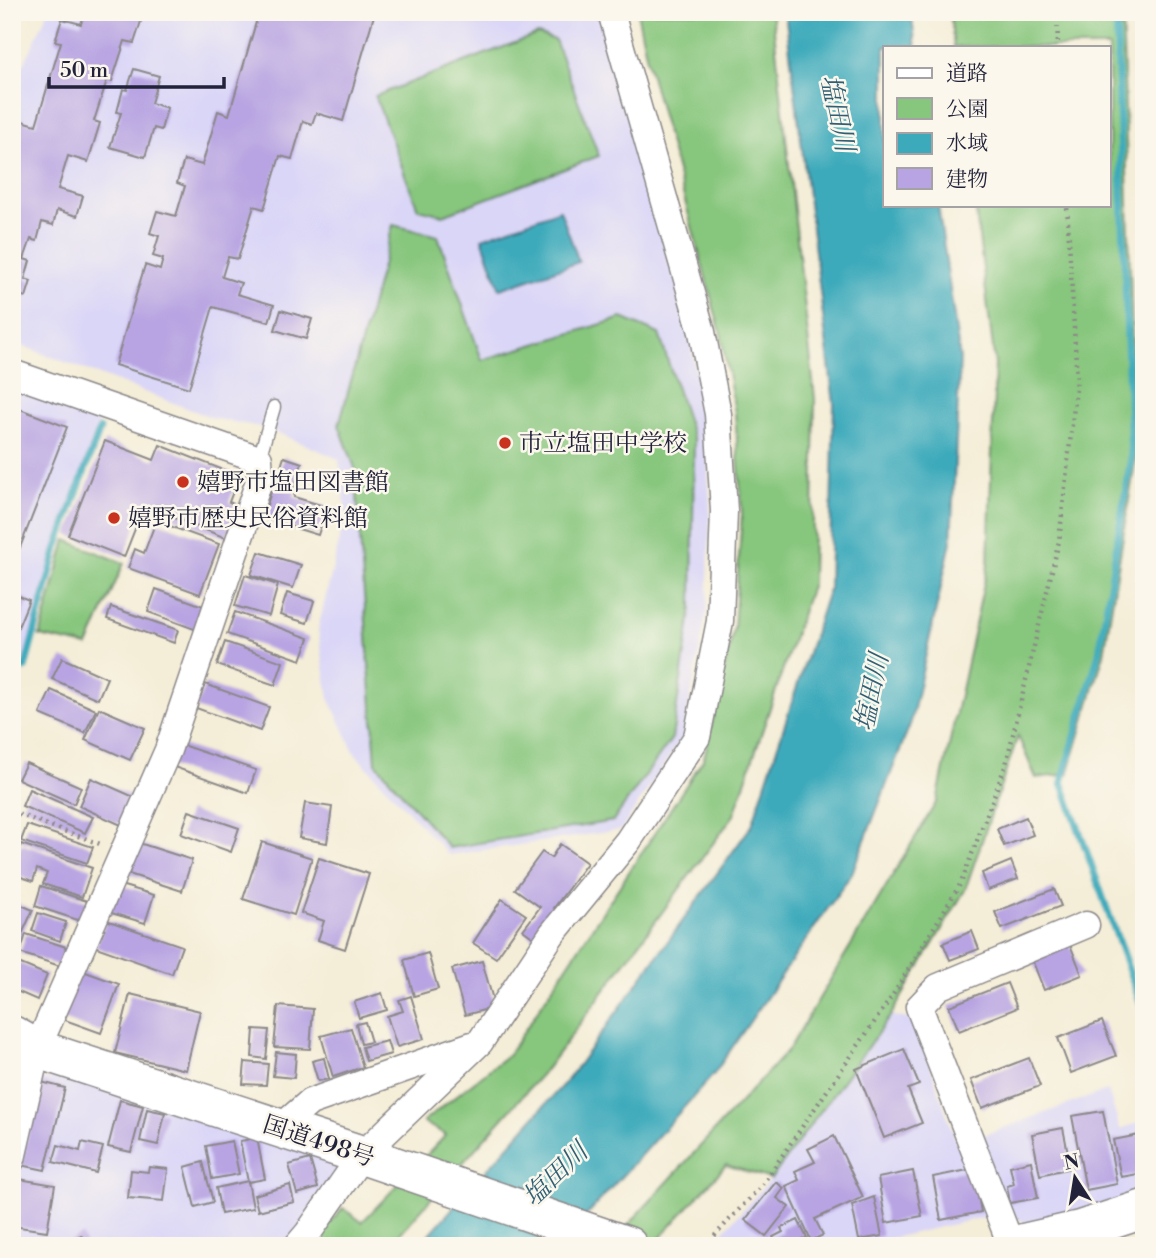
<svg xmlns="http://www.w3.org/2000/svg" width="1156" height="1258" font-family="'Libre Bodoni','Noto Serif JP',serif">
<rect width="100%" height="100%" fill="#fbf7ec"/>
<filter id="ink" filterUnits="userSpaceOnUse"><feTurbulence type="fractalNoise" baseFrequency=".0143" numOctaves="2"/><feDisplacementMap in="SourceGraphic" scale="14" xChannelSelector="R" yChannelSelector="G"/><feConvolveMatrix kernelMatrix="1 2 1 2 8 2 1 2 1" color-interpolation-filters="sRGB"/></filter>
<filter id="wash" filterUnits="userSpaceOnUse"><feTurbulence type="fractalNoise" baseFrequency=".00686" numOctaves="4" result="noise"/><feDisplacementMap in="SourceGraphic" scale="28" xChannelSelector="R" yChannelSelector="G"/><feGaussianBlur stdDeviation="1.57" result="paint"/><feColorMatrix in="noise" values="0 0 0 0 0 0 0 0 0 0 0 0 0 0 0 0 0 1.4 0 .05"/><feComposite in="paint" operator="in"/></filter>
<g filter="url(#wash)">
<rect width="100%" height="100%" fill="#f4edd7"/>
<g fill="#dad6f7">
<path d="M48,12H601L681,297L705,414L710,510L707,610L683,736L621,830L449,855L355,754L329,698L318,629L346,513L339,459L266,428L213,418L12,342V80L24,64Z"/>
<path d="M12,388L100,419L58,537L24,663L12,659Z"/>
<path d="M891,1015L915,1021L957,1145L1108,1090L1120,1129L1144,1121V1194L1082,1214L1026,1223L1006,1212L857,1246H710L771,1179Z"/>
<path d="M74,1074L345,1165L289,1246H12V1194L41,1080Z"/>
</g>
<g fill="#87c67d" stroke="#54745c" stroke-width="2">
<path d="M637,12H772L815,399L812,583L734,815L547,1068L389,1246H310L343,1208L362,1222L446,1135L423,1122L509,1054L704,758L734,628L742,514L735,412L721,334L648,64Z"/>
<path d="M950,12H1122L1136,457L1104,654L1068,774L1036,778L1018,736L965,890L891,1015L771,1179L726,1165L653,1246H609L789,1049L937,801L988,565L995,364L975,205H1109V47H954Z"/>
<path d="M538,34L555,40L599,156L443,215L418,209L375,96Z"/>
<path d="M393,225L438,236L482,360L622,318L659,334L694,441L692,607L672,738L613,821L449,848L376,763L355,468L339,425Z"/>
<path d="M66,540L124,563L88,646L40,636Z"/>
</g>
<g fill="#3caabb" stroke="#2f667b" stroke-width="2">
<path d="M785,12H911L916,47H885V205H938L960,359L951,542L911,722L852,873L714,1074L559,1246H419L569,1078L752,825L829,588L834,404Z"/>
<path d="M560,210L579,262L500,289L482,238Z"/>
</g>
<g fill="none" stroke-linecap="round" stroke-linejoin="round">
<g stroke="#3caabb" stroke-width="7">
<path d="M1116,12L1131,458L1099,653L1062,782L1144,1013"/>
<path d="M12,664L25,668L57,548L100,429"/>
</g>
</g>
<g id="blocks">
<g fill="#b8a4e2">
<path d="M85,12H144L134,43L125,41L112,81L107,80L94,121L100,123L88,162L68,156L58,189L83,196L77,216L57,210L53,225L42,222L37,241L31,239L24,259L30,261L25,279L31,281L26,297L12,293V145L19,120L36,125L61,42L55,41L62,19L81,24Z"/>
<path d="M259,12H375L343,121L316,113L312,124L303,121L292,159L280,156L264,209L254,206L238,259L228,257L222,277L241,283L237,294L274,305L269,322L213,307L189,388L115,365L145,265L160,270L163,259L153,256L159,236L150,233L157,211L176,216L185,186L177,183L184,160L202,165L218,111L229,115Z"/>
<path d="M134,69L159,76L151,103L167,108L161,130L154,128L145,157L110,147L121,113L117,112L123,89L127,90Z"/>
<path d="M281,310L312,319L306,339L275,330Z"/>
<path d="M12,406L67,427L12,568Z"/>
<path d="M105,441L154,460L160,445L239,476L229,502L238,506L226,538L144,506L124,557L68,535Z"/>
<path d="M284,457L302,463L294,487L276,482Z"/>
<path d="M273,485L295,492L294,497L327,507L318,535L263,518Z"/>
<path d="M156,521L219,544L200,594L128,568L135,549L144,553Z"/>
<path d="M259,552L301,565L293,588L251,575Z"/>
<path d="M245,575L278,585L269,616L235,606Z"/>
<path d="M156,589L206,607L197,630L148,612Z"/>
<path d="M12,593L29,600L12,642Z"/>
<path d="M287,593L314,601L307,623L280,615Z"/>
<path d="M111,607L178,630L174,643L107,619Z"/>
<path d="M235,612L309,638L301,660L227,634Z"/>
<path d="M225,642L283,662L275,685L217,665Z"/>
<path d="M62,658L107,678L98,699L52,679Z"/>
<path d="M205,684L269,707L260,731L196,708Z"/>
<path d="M51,690L96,710L85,733L40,714Z"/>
<path d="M99,708L145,728L130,760L85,740Z"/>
<path d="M179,744L256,770L248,793L171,766Z"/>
<path d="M26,763L81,787L74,804L18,779Z"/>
<path d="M91,778L134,797L121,825L79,806Z"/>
<path d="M29,789L93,817L85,833L22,806Z"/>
<path d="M305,803L332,807L327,843L299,838Z"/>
<path d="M189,811L239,828L231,852L181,834Z"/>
<path d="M1026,817L1033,835L1004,846L997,829Z"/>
<path d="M27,825L93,847L87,863L21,841Z"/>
<path d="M262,842L312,858L294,915L243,899Z"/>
<path d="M139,843L192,860L182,891L129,874Z"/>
<path d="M21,844L92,868L82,897L43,884L47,873L37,869L33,881L12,874Z"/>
<path d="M560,844L587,863L554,908L559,911L538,941L523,930L540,907L515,889L542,852L551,858Z"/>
<path d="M319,858L369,874L345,949L318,940L324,921L301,913Z"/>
<path d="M1011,861L1018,879L988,890L982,873Z"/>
<path d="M117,884L154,895L145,923L108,912Z"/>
<path d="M41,886L87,901L81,921L35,906Z"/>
<path d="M1054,889L1061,906L1002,929L995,912Z"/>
<path d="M502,899L526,915L496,958L473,943Z"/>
<path d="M12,901L33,910L17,945L12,943Z"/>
<path d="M38,913L66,922L60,941L32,931Z"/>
<path d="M106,920L182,946L172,974L96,947Z"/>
<path d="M972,931L979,949L950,960L943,943Z"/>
<path d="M26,934L66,947L60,966L20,953Z"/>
<path d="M1069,942L1082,975L1044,990L1031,957Z"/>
<path d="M428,953L438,989L414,996L404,960Z"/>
<path d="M482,961L495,1007L465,1015L452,969Z"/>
<path d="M16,962L47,975L37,1000L12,989V970Z"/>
<path d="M80,970L119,984L101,1033L62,1019Z"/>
<path d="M1007,983L1017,1008L959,1031L949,1006Z"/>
<path d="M382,993L387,1010L359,1018L354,1002Z"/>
<path d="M130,994L200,1011L186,1070L115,1053Z"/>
<path d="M411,996L424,1039L397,1047L387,1016L403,1011L399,1000Z"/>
<path d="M278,1006L313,1009L310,1049L274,1047Z"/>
<path d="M1102,1021L1116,1056L1071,1073L1058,1038Z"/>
<path d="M365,1022L371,1042L361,1044L356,1024Z"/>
<path d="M351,1028L363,1067L333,1077L321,1036Z"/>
<path d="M254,1029L269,1030L266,1059L252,1057Z"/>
<path d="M387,1041L391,1054L366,1061L362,1047Z"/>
<path d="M904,1049L919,1085L908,1089L922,1123L884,1138L856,1069Z"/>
<path d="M276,1052L296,1054L294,1078L273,1076Z"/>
<path d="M324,1058L329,1079L318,1081L312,1061Z"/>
<path d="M1029,1058L1040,1086L982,1108L971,1080Z"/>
<path d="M245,1062L268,1064L266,1085L243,1084Z"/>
<path d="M41,1082L65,1088L45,1170L21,1165Z"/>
<path d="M120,1100L143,1106L131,1152L108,1147Z"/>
<path d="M147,1109L165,1113L158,1145L140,1141Z"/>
<path d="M1103,1111L1117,1184L1086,1190L1072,1116Z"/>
<path d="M1063,1128L1071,1168L1040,1175L1032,1134Z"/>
<path d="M1144,1134V1173L1121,1177L1113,1140Z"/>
<path d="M834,1136L863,1197L815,1219L823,1235L811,1241L786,1186L799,1180L795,1171L815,1162L808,1149Z"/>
<path d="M257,1138L265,1179L248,1182L240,1141Z"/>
<path d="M232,1141L239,1174L212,1179L206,1146Z"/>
<path d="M82,1142L103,1147L96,1173L53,1162L58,1145L80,1151Z"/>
<path d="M310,1159L318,1188L297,1194L289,1165Z"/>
<path d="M1031,1161L1038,1198L1010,1203L1007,1186L1014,1184L1010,1166Z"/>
<path d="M203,1162L213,1202L195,1207L185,1167Z"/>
<path d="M149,1167L168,1169L164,1201L128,1198L131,1170L148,1172Z"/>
<path d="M973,1169L981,1212L941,1220L933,1177Z"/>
<path d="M913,1171L922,1216L886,1223L878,1178Z"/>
<path d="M19,1179L55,1185L47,1231L12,1226Z"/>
<path d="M248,1181L253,1208L221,1214L216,1188Z"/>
<path d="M776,1182L784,1188L777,1198L789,1207L766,1236L745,1220Z"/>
<path d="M290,1185L294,1202L258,1211L254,1195Z"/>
<path d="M874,1197L882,1236L859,1240L852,1205Z"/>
<path d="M798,1220L807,1238L790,1246L788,1242L777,1246L773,1237L783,1232L781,1228Z"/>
<path d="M81,1235L87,1246H61Z"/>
</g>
</g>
</g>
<g filter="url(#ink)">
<use href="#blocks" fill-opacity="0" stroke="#8b8889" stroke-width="2"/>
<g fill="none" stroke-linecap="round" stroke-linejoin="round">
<g stroke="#8b8889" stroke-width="15">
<path id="service" d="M259,459L274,407"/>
</g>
<g stroke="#8b8889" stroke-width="29">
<g id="minor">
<path d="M12,373L259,459L260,478L168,750L37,1049L12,1159"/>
<path d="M280,1128L310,1102L472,1045"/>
<path d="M1011,1245L919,1007L938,987L1086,925"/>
<path d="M297,1246L308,1233L362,1155L480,1042L552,934L628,841L697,737L720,621L724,511L718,414L702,332L611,12"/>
</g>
</g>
<g stroke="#8b8889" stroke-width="41">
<g id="trunk">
<path d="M12,1035L37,1049L362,1155L628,1246"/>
<path d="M1010,1246L1080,1230L1144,1209"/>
</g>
</g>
<g stroke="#8b8889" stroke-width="4.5" stroke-dasharray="2 5" stroke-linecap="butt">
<path d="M1057,12L1058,47"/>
<path d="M12,812L103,845"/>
<path d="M705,1246L762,1185L891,998L961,883L1006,764L1059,541L1077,380L1067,205"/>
</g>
<use href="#service" stroke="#fff" stroke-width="12"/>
<use href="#minor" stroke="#fff" stroke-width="26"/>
<use href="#trunk" stroke="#fff" stroke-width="38"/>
</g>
</g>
<g fill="#c8321e" stroke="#fbf7ec" stroke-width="2.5">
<circle cx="505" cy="443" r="7"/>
<circle cx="183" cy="482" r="7"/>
<circle cx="114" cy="518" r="7"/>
</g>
<g text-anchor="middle" stroke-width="5" stroke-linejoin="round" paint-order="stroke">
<g font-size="24" fill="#22223b" stroke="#fbf7ec" text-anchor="start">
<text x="519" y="451">市立塩田中学校</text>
<text x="197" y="490">嬉野市塩田図書館</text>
<text x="128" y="526">嬉野市歴史民俗資料館</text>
</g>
<g font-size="24" fill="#22223b" stroke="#fbf7ec">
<text transform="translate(319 1141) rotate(18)" y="8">国道498号</text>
</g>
<g font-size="26" font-style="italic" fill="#2e5f75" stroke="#fbf7ec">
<text transform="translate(838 113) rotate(78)" y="9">塩田川</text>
<text transform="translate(871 692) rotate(-78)" y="9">塩田川</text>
<text transform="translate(555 1174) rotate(-44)" y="9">塩田川</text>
</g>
</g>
<rect width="1156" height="1258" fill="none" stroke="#fbf7ec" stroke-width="42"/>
<rect x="883" y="46" width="228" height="161" fill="#fbf7ec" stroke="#a4a2a5" stroke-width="2"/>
<rect x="897" y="68" width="35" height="10" fill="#ffffff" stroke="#a4a2a5" stroke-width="2"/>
<text x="946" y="80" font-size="21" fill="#22223b">道路</text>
<rect x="897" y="98" width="35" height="21" fill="#87c67d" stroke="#a4a2a5" stroke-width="2"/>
<text x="946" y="116" font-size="21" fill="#22223b">公園</text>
<rect x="897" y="133" width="35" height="21" fill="#3caabb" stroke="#a4a2a5" stroke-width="2"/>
<text x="946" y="150" font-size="21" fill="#22223b">水域</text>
<rect x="897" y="168" width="35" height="21" fill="#b8a4e2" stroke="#a4a2a5" stroke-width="2"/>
<text x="946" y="186" font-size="21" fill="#22223b">建物</text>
<g transform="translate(1075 1178) rotate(348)" stroke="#fbf7ec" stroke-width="5" paint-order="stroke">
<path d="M0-5L12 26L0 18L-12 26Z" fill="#22223b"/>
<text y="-10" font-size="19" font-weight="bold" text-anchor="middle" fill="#22223b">N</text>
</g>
<path d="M49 77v10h175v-10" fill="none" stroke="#22223b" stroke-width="3.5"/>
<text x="60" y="77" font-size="21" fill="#22223b" stroke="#fbf7ec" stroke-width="5" paint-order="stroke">50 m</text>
</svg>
